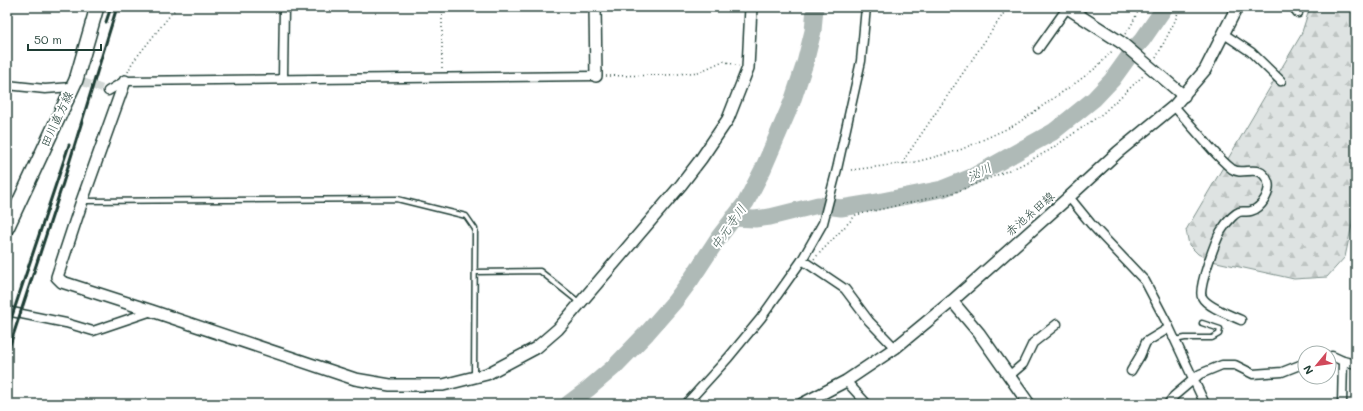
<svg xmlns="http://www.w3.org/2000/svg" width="1363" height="411" font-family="Mali,'Klee One',sans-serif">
<defs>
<pattern id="forest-firs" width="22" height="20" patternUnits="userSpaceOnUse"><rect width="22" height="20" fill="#dee3e2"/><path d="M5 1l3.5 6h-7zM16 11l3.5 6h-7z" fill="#bec4c2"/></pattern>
</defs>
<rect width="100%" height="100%" fill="#fff"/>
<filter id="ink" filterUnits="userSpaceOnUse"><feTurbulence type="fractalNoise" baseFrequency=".025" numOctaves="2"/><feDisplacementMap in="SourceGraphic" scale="8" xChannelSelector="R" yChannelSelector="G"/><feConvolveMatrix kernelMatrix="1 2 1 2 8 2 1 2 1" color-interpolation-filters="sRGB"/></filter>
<g filter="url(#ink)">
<path fill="url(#forest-firs)" stroke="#7e908b" d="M1310,7H1356V206L1345,257L1327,277L1294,279L1212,261L1198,254L1189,245L1186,230L1301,35Z"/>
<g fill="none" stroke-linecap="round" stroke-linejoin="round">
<g stroke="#afbab7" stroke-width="17">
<path d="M733,218L755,219L770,217L818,205L841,208L872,203L942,189L972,177L1053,132L1094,99L1112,80L1135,48L1143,39L1165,7"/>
<path d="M568,404L588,389L615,366L647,333L675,301L690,281L719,237L746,202L763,169L792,102L805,63L813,31L815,7"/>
</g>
<path stroke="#d2d8d6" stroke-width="8" stroke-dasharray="8 4" stroke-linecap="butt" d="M83,82L108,91"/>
<g stroke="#1f3d34" stroke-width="7">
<g id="lane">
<path d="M84,201L397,199L466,216L475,229L474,377"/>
<path d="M475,272L540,271L580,303"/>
<path d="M1175,340L1185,338H1212L1219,334L1220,329L1202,323"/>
</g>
</g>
<g stroke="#1f3d34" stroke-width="11">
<g id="street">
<path d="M1293,7L1298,13"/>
<path d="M1224,34L1251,52L1281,81"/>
<path d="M1038,49L1067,8"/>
<path d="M283,78L284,7"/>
<path d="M7,85L45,89L72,87"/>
<path d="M108,91L125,81C282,78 439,79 596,76"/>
<path d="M1174,106C1185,119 1197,132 1208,145C1215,153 1223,162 1232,169C1243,177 1260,161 1268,182C1271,192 1262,208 1251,211C1243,213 1241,208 1232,217C1228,221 1224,226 1221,231C1216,240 1197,290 1202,297C1207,307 1230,315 1241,320"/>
<path d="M1069,197L1091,224L1145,281L1168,325L1205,404"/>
<path d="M802,260L845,289L869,321L895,348"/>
<path d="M7,311L66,323L93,331L152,311"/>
<path d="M1329,357L1332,356L1343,361L1356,364"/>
<path d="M1131,371L1140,356L1146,342L1169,328"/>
<path d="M1009,376L1023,364L1033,343L1057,324"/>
<path d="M846,381L867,404"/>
<path d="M686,404L728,358L761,318L802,260L823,223L837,169L861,61L866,7"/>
<path d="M1168,404L1174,396L1200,374L1222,365H1235L1253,374L1282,372L1305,363"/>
<path d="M1342,404L1343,361"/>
</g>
</g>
<g stroke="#1f3d34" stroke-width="14">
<g id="secondary">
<path d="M595,7L596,76"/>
<path d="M1066,7L1122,43L1184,96"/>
<path d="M125,81L82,201L57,277L62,282L152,311L355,379L390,385H443L487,374L536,348L558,329L681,185L701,159L728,119L748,68L751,7"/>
<path d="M952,301L979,333L1029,404"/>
<path d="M802,404L846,381L895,348L952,301L1069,197L1118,152L1174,106L1205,70L1237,7"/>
</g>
</g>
<g stroke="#1f3d34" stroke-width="16">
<path id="primary" d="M7,228L76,80L97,7"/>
</g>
<g stroke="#1f3d34" stroke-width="1.5" stroke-dasharray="1 3" stroke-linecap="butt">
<path d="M442,7V69"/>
<path d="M1125,34L1131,26L1140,7"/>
<path d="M1156,58L1175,21L1180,7"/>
<path d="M128,72L132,63L171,14L178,7"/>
<path d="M606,76L668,75L699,72L723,61L739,66"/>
<path d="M904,164L905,158L1008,7"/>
<path d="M851,170L916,162L960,150L989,137L1015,125L1077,82L1097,67L1113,50"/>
<path d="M814,259L856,215L956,192L1019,166L1048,151L1102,114L1144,75"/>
</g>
<use href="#lane" stroke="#fff" stroke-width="4"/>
<use href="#street" stroke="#fff" stroke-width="8"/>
<use href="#secondary" stroke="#fff" stroke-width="11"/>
<use href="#primary" stroke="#fff" stroke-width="13"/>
<g stroke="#1f3d34" stroke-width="3">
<path d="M106,22L111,7"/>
<path d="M7,331L69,145"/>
<path d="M7,354L63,183L117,7"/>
</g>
</g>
</g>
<g text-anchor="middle" stroke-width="4" stroke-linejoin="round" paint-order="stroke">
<g font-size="12" fill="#1f3d34" stroke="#fff">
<text transform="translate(57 119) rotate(-65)" y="4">田川直方線</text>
<text transform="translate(1030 214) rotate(-41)" y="4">赤池糸田線</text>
</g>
<g font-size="13" font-style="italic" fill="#4a625b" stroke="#fff">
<text transform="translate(979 172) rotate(-27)" y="5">泌川</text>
<text transform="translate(728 227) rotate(-55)" y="5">中元寺川</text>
</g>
</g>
<rect width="1363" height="411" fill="none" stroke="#fff" stroke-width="24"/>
<rect x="12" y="12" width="1339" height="387" fill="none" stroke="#1f3d34" stroke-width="1.5" filter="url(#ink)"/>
<g transform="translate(1317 365) rotate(241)"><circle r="19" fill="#ffffff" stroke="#a5b1ae"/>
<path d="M0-3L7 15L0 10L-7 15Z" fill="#d1495b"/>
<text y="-6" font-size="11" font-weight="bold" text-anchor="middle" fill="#1f3d34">N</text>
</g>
<path d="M28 44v6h73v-6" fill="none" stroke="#1f3d34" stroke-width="2"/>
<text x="34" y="44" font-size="12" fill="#1f3d34" stroke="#ffffff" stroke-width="3" paint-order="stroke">50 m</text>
</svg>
